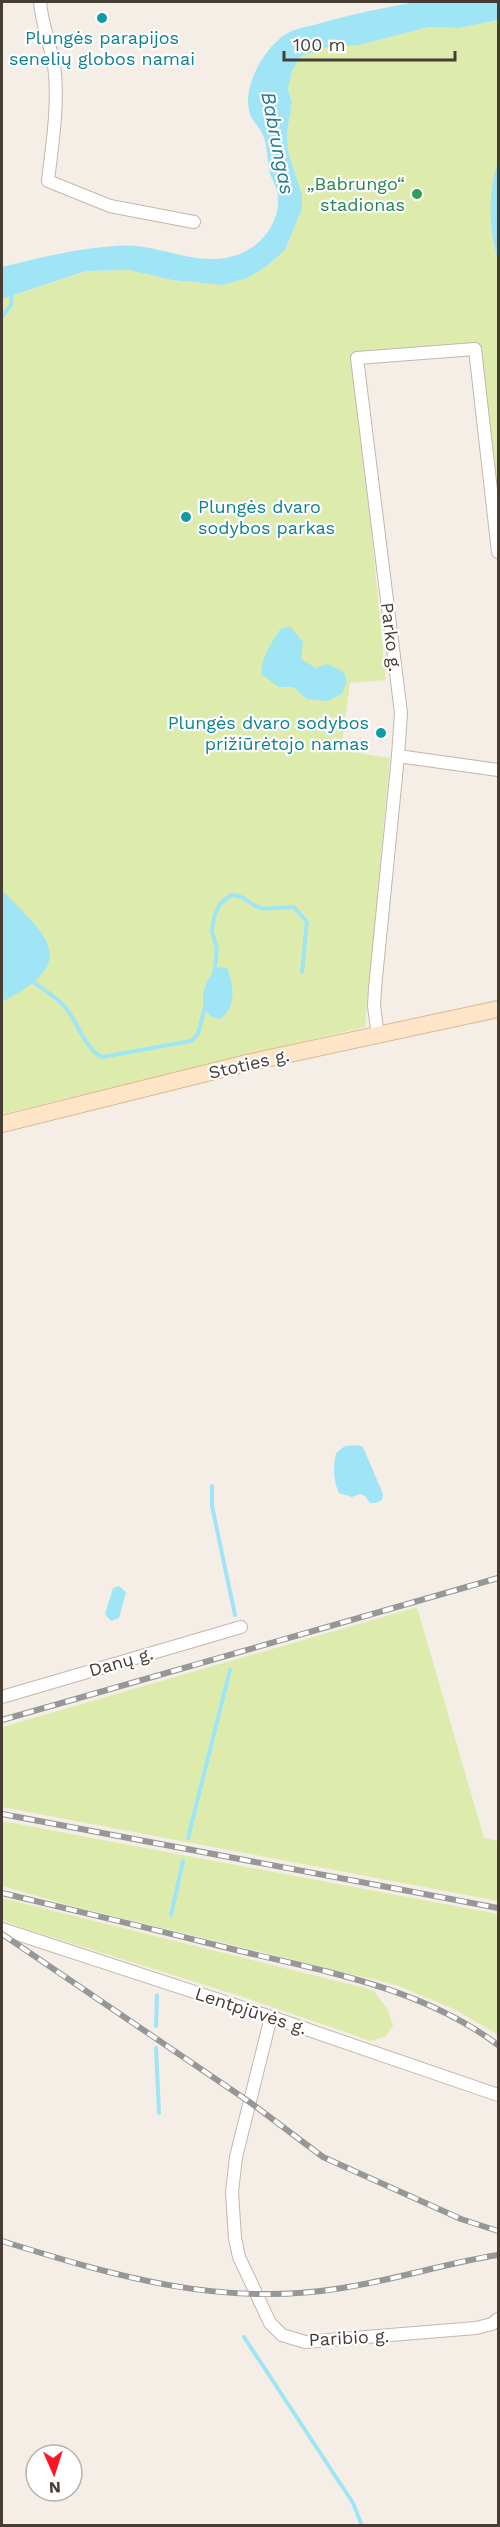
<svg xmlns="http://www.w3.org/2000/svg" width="500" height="2527" font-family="'Work Sans',sans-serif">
<rect width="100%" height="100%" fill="#f5eee7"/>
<g fill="#ddecad">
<path d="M498,20V161C489,191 488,230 498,260V551L478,348L354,354L386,680L350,683L341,750L390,758L365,1027L2,1114V299L86,271L129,270L172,280L223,285L248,278L266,267L285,250L302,209V195L288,151L287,133L292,102L288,90L292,71L300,57L324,48L359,45L429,27L459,28Z"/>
<path d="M417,1607L484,1838L498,1841V1901L2,1807V1727Z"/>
<path d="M2,1821L498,1914V2035L456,2010L396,1985L64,1904L2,1886Z"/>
<path d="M2,1898L373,1990L388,2010L393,2026L386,2036L371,2041L243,1997L23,1928L2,1920Z"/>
</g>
<g fill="#9fe5f6">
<path d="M416,2H498V20L459,28L429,27L359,45L324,48L300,57L292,71L288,90L292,102L287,133L288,151L302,195V209L285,250L266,267L248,278L223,285L172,280L129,270L86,271L2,299V267C35,259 69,250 104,247C114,246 126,245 136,246C175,250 213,272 251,248C270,236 282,213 277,190C275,185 272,179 270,173C267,162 268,150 264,138C261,128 251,121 249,110C243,84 266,45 288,33C295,29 306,27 314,25C347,15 382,8 416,2Z"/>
<path d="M498,161V260C488,229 488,192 498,161Z"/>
<path d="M291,627L303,642L301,659L316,668L327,664L344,672L347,681L342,694L327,701L307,699L293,687H279L262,675C259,659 273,641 281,628Z"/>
<path d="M2,890C50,939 80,962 2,1002Z"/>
<path d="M220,967L227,968C234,985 237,1008 220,1019C193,1017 202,977 220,967Z"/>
<path d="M358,1445L363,1447L383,1494L382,1500L376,1503H370L365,1496L360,1494L352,1497L339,1493C333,1480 333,1467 336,1453L345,1446Z"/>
<path d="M119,1586L126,1592L119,1618L111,1621L105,1614L113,1588Z"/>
</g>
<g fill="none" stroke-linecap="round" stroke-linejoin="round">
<g stroke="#9fe5f6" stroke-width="4">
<path d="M2,317L11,305L12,291"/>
<path d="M214,975L217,948L212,932L214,917L220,904L231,895C246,895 248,905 261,908C271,910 284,907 294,907L307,922L302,972"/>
<path d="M31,980C42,989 56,997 65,1007C78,1022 85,1049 102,1057L191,1041L198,1034L205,1007"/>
<path d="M212,1486V1506L235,1615"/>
<path d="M188,1838L230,1670"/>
<path d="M171,1915L183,1861"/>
<path d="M156,2026L157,1995"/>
<path d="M156,2048L159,2113"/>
<path d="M244,2337L353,2503L362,2526"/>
</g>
<g stroke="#c4b6ac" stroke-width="14">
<g id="minor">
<path d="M40,2C42,27 53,50 55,74C58,110 52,146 48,181L110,206L194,222"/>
<path d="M398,756L498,770"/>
<path d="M378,1036L374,1006L375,988L398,756L401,713L357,358L475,349L498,552"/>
<path d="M2,1697L241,1627"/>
<path d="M2,1929L271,2017L498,2095"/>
<path d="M271,2017L236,2157L232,2192L235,2238L239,2257L270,2323L282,2335L305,2342L476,2328L492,2324L498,2319"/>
</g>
</g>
<g stroke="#dbb996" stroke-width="18">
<path id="secondary" d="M2,1124L247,1063L498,1009"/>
</g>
<use href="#minor" stroke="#fff" stroke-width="12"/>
<use href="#secondary" stroke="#ffe5c7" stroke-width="16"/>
<g stroke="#979797" stroke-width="6">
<g id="rail">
<path d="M2,1720L498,1578"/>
<path d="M2,1814L498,1908"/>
<path d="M2,1893C81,1912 161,1931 240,1951C329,1972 423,1989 498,2045"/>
<path d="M2,1934L251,2103L323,2157L461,2219L498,2231"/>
<path d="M2,2241C114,2276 222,2308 342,2288C395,2280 446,2263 498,2255"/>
</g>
</g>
<use href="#rail" stroke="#fff" stroke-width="4" stroke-dasharray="11" stroke-linecap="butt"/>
</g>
<g fill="#0f9aa8" stroke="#fff" stroke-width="2">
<circle cx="102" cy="18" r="6"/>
<circle cx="186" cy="517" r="6"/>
<circle cx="381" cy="733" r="6"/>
</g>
<circle fill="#2e9e5b" stroke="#fff" stroke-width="2" cx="417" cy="194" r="6"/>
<g text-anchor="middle" stroke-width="4.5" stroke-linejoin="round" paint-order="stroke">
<g font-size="18" fill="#0d838f" stroke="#fff">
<text x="102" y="44">Plungės parapijos<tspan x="102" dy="21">senelių globos namai</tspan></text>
<text x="198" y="513" text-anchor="start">Plungės dvaro<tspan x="198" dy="21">sodybos parkas</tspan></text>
<text x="369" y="729" text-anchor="end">Plungės dvaro sodybos<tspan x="369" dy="21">prižiūrėtojo namas</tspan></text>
</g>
<g font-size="18" fill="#27864d" stroke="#fff" text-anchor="end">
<text x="405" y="190">„Babrungo“<tspan x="405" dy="21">stadionas</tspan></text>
</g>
<g font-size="18" fill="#483d35" stroke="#fff">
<text transform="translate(391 637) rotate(83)" y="6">Parko g.</text>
<text transform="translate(249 1064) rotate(-13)" y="6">Stoties g.</text>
<text transform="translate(121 1662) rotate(-16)" y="6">Danų g.</text>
<text transform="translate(251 2011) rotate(18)" y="6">Lentpjūvės g.</text>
<text transform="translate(349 2338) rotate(-3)" y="6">Paribio g.</text>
</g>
<g font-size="20" font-style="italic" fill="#217b92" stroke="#fff">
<text transform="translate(278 143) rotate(79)" y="7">Babrungas</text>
</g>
</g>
<rect width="500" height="2527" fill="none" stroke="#483d35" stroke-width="6"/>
<g transform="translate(54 2473) rotate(177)"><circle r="28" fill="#ffffff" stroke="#b6b1ae" stroke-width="1.5"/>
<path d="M0-4.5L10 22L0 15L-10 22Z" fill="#ff1424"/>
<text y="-9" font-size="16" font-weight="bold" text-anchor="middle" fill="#483d35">N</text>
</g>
<path d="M284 51v9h171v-9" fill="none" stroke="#483d35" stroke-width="3"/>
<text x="293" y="51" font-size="18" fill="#483d35" stroke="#ffffff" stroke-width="4.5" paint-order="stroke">100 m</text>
</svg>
